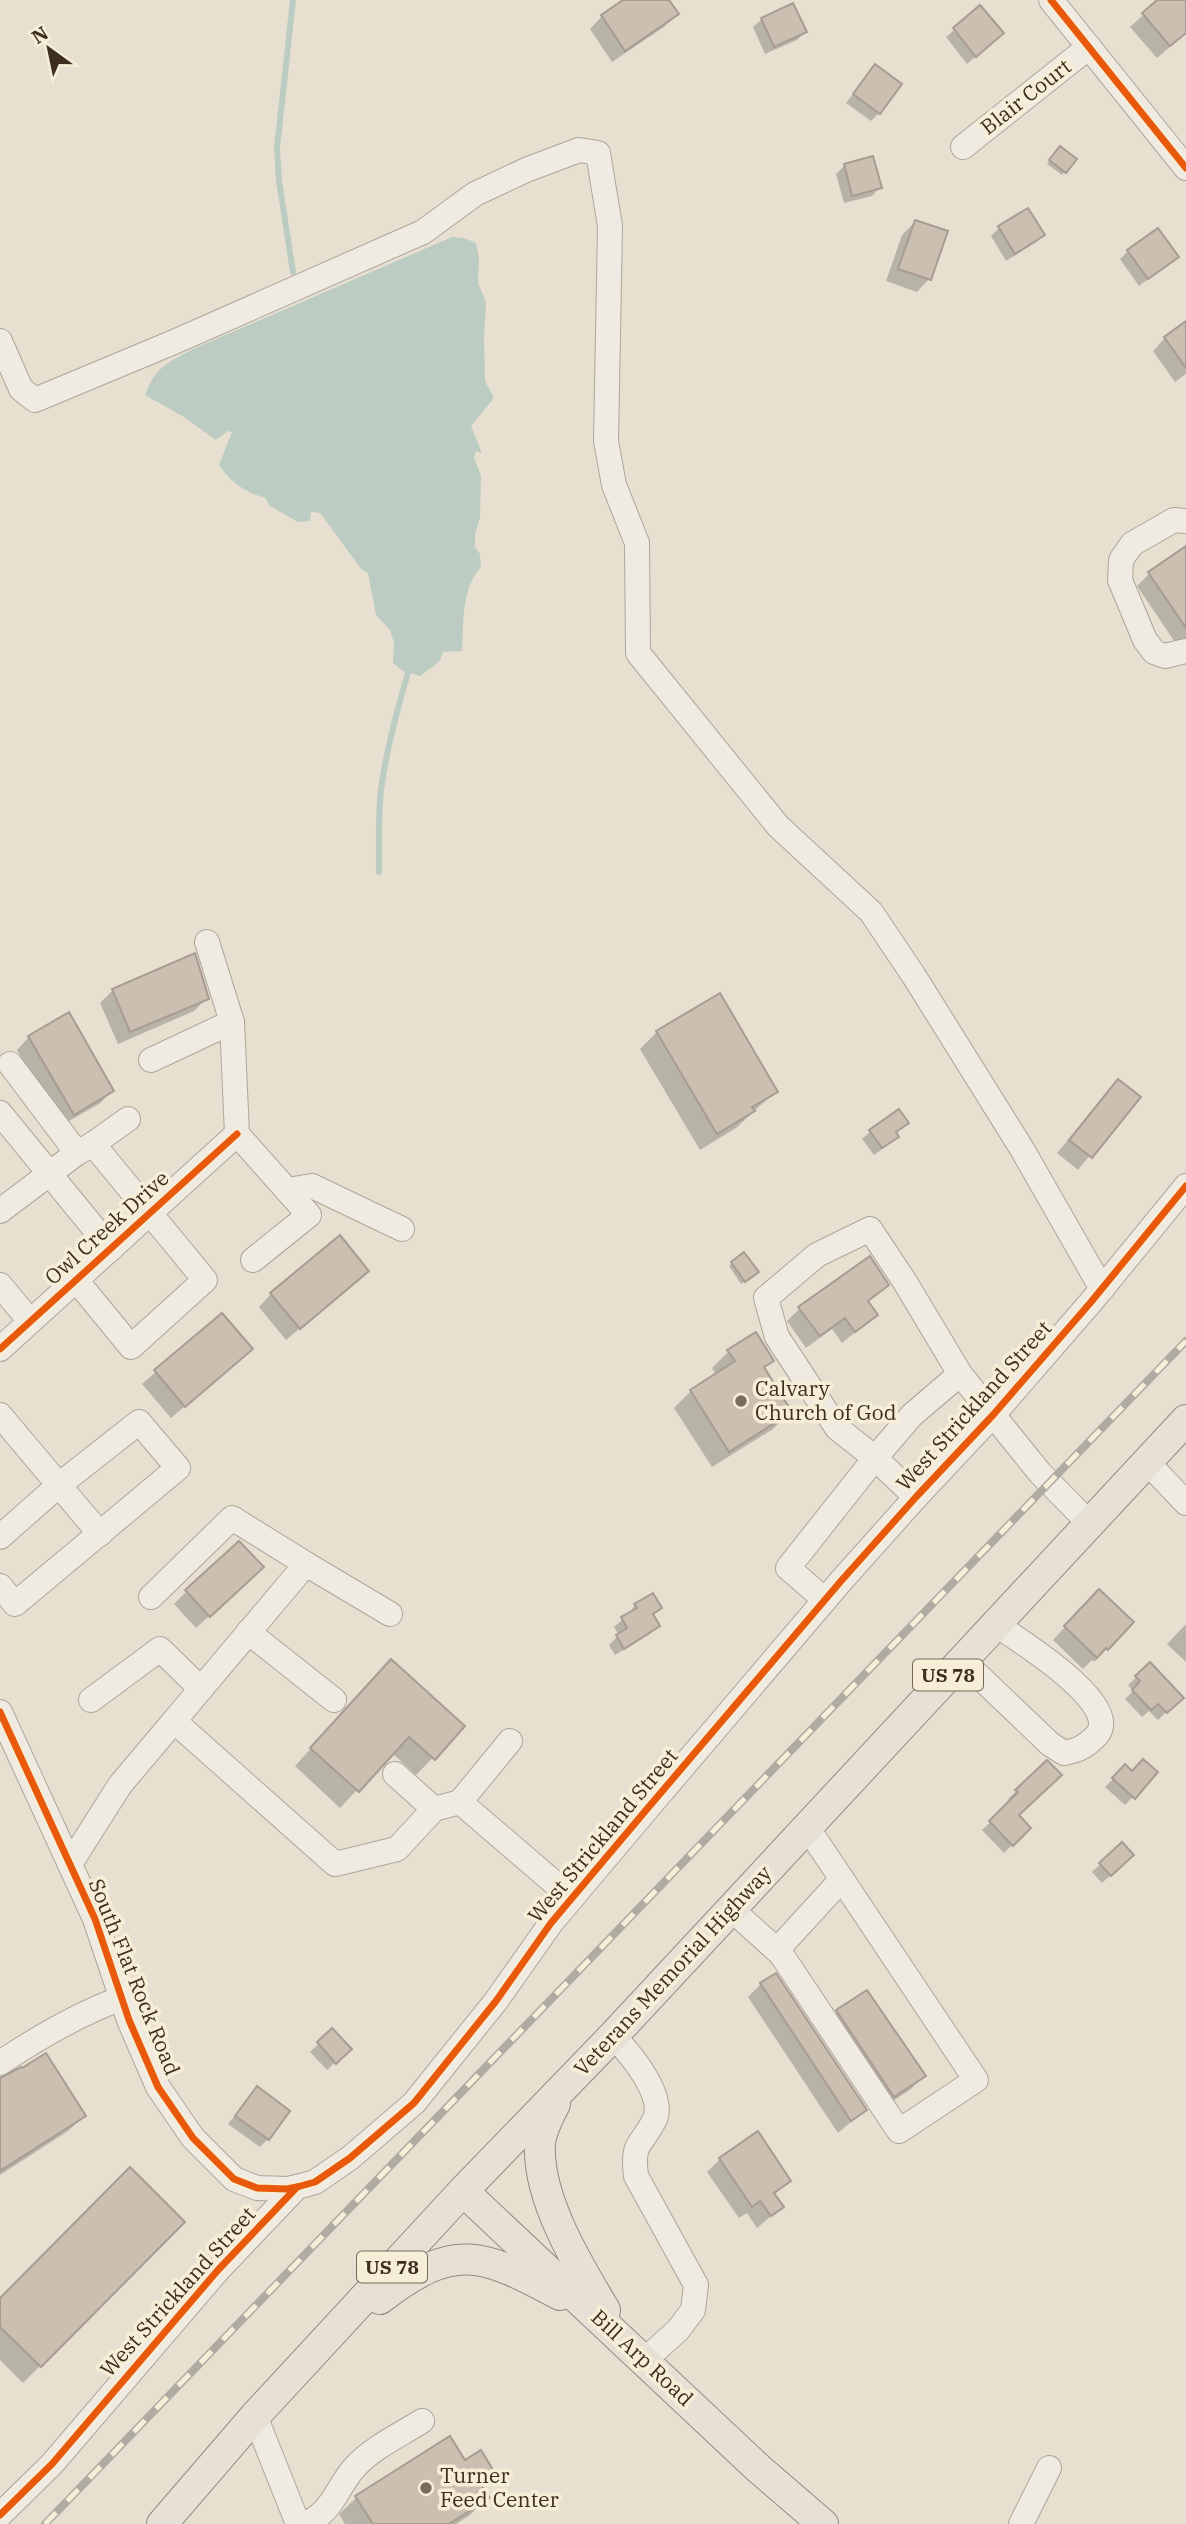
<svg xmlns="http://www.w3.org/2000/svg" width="1186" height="2524" font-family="'IBM Plex Serif',serif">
<rect width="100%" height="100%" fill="#e7e0d1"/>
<path fill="#bcccc2" d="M452,237L464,238L476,243L479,258L478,283L486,302L484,339L485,381L494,398L471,426L482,453L476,451L474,458L481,476L480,518L475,534V547L480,554L481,567C461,589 464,622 462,651L443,652L440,661L420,676L403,671L393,663L394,643L390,630L376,615L368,573L362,570L320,513L311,512L310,521L298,522L270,506L265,498C245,492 230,482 219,465L232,432L228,431L216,440L184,417L145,395C156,366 166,364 191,350Z"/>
<g fill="#0003">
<path d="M626,0H655L677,14L664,27L612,62L590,29L602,16Z"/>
<path d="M1160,0H1186V33L1157,58L1130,27Z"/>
<path d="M980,7L994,41L967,64L946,37Z"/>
<path d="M762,19L805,32L797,40L765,54L753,27Z"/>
<path d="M875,66L879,113L871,121L846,103Z"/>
<path d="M1057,152L1065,171L1062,175L1047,164Z"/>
<path d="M844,166L880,187L872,196L844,203L836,174Z"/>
<path d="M915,222L929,279L917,292L886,281L902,235Z"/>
<path d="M999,228L1043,235L1035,243L1006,261L991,236Z"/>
<path d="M1128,251L1177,257L1139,286L1120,259Z"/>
<path d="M1186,324V374L1175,382L1153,351L1165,338Z"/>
<path d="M1186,549V638L1177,645L1137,586L1149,574Z"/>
<path d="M113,990L207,998L194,1011L118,1044L100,1003Z"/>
<path d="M657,1032L776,1091L736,1128L700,1150L640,1049Z"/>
<path d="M29,1037L112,1091L99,1104L60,1126L17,1050Z"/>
<path d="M1118,1081L1138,1097L1078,1170L1057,1153Z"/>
<path d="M906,1123L895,1134L897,1137L888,1145L874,1155L862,1139L871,1131Z"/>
<path d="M732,1263L753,1276L741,1284L729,1266Z"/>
<path d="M367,1271L286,1340L259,1307L271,1294Z"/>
<path d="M887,1285L867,1303L876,1315L842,1343L832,1329L806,1348L787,1321L800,1308Z"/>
<path d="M222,1315L238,1361L171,1418L142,1384Z"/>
<path d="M729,1351L772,1361L763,1370L790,1412L773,1429L712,1467L674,1408L691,1391L716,1375L712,1368Z"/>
<path d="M249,1580L196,1628L174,1604L187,1591Z"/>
<path d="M1086,1604L1132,1622L1094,1662L1092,1660L1083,1669L1053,1640Z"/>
<path d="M635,1605L660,1608L652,1616L658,1626L650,1634L615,1655L609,1645L619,1635L614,1627L628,1615Z"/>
<path d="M1186,1624V1662L1167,1644Z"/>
<path d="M1150,1664L1181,1698L1158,1720L1149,1711L1142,1717L1125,1699L1133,1691L1128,1685Z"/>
<path d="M374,1679L463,1727L416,1775L392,1753L340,1808L295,1766Z"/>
<path d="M1047,1762L1017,1816L1029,1828L1004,1853L982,1830L1011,1802L1008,1799Z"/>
<path d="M1125,1767L1132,1773L1133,1797L1125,1805L1105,1787Z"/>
<path d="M1122,1844L1124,1863L1102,1883L1092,1872Z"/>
<path d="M775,1975L865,2110L838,2133L748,1997L761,1984Z"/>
<path d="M838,2012L923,2076L911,2089L881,2109L825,2024Z"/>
<path d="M332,2031L349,2049L327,2070L310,2052Z"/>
<path d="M0,2079L84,2116L68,2131L0,2175Z"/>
<path d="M257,2088L268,2139L260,2147L228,2124Z"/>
<path d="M720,2159L789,2181L774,2195L782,2207L757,2228L747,2213L739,2218L707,2172Z"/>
<path d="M183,2222L23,2383L0,2360V2301Z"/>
<path d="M464,2462L491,2470L478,2483L487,2498L470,2515L456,2524H345L339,2514L356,2498Z"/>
</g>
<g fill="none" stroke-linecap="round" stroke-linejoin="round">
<g stroke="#bcccc2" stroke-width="6">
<path d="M293,0L277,148L279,181L293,272"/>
<path d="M379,872C379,845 378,817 381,790C386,751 397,710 408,673"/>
</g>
</g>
<g fill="#cbbfb2" stroke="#a89c90" stroke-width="2">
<path d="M623,0H669L679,14L625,51L601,15Z"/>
<path d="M1157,0H1186V33L1170,46L1142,13Z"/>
<path d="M793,3L807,32L774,47L761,18Z"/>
<path d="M980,5L1004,33L976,57L953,28Z"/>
<path d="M875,64L902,84L880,114L853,94Z"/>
<path d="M1060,146L1077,159L1066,173L1049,160Z"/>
<path d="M873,156L882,188L852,196L844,164Z"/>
<path d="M1028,208L1045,235L1015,254L998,226Z"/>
<path d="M915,220L948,231L931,280L898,269Z"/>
<path d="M1158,228L1179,257L1148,279L1127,250Z"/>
<path d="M1186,321V368L1164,337Z"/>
<path d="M1186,546V628L1148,572Z"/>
<path d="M195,953L209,999L130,1032L112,989Z"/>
<path d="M720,993L778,1092L752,1107L755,1111L717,1134L656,1031Z"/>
<path d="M69,1012L114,1091L74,1115L28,1036Z"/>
<path d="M1118,1079L1141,1097L1092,1158L1069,1140Z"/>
<path d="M899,1109L909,1123L896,1132L899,1137L882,1148L869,1130Z"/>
<path d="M340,1235L369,1271L300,1329L270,1293Z"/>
<path d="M744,1252L759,1272L745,1282L731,1262Z"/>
<path d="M870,1256L889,1285L868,1301L878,1315L855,1332L845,1318L820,1336L798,1307Z"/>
<path d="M222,1313L253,1349L185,1407L154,1370Z"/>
<path d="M756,1332L774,1361L764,1367L792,1412L729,1452L690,1390L735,1361L727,1350Z"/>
<path d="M239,1541L264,1567L210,1617L185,1590Z"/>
<path d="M1099,1589L1134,1622L1108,1650L1106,1648L1097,1658L1064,1626Z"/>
<path d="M653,1593L662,1608L653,1614L660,1626L624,1649L616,1635L627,1628L621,1617L637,1608L634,1604Z"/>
<path d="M391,1659L465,1726L435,1760L409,1737L359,1792L310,1748Z"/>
<path d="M1150,1662L1184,1698L1167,1713L1158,1704L1151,1710L1132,1690L1140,1681L1135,1676Z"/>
<path d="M1143,1759L1158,1772L1135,1799L1112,1778L1125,1764L1132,1771Z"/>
<path d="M1047,1760L1062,1775L1019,1815L1031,1828L1013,1846L989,1821L1018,1792L1015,1790Z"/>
<path d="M1122,1842L1134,1855L1111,1876L1099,1863Z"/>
<path d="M776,1973L867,2110L851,2121L760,1983Z"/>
<path d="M867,1990L926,2076L894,2097L836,2010Z"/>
<path d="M332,2028L352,2049L336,2064L317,2042Z"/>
<path d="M46,2053L86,2116L0,2171V2078L21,2067L22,2068Z"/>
<path d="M257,2086L290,2111L269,2140L235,2116Z"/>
<path d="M758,2131L791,2181L774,2193L784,2207L771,2216L760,2201L752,2207L719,2158Z"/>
<path d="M130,2167L185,2222L41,2367L0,2327V2298Z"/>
<path d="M450,2436L465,2460L481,2450L493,2470L478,2480L490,2498L449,2524H373L355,2496Z"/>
</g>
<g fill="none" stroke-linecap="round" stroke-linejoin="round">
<g stroke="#ada599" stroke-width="26">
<g id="minor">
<path d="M1051,0L1186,168"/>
<path d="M963,147L1089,47"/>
<path d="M0,341L21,389L35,400L174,342L423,232L475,194L526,170L579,150L598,153L610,226L606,441L614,485L637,543L638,653L778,826L871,912L914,976L1022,1149L1102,1289"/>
<path d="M1186,521L1174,520L1132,544L1121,560L1120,580L1145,640L1154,652L1165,656L1186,651"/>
<path d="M207,942L232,1022"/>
<path d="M151,1060L232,1022L237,1134L309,1215L253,1260"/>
<path d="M10,1064L77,1153"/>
<path d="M0,1113L111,1249"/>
<path d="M287,1190L312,1186L402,1229"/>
<path d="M0,1211L77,1153L93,1144"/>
<path d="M76,1280L131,1347L205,1280L93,1144L128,1119"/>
<path d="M0,1285L30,1321"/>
<path d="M0,1349L237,1134"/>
<path d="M0,1415L100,1534"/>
<path d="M1146,1461L1186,1503"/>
<path d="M916,1497L875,1458L837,1428L777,1337L766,1298L817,1255L870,1229L905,1282L960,1374L1040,1473L1089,1523"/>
<path d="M0,1537L59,1485L139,1422L178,1468L15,1604L0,1586"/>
<path d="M306,1564L390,1614"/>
<path d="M151,1597L232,1518L306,1564L174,1721"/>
<path d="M825,1600L788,1568L875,1458L912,1415L960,1374"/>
<path d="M248,1632L334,1700"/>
<path d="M962,1660L1050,1744L1064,1753C1079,1750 1085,1747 1096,1736C1126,1706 1017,1639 995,1624"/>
<path d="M91,1700L160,1649L201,1689"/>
<path d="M0,1712L95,1919L129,2020L158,2087L193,2138L234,2179L257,2188L287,2189L297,2187"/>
<path d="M395,1774L434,1809L460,1802L572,1898"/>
<path d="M460,1802L510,1741"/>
<path d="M70,1864L120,1785L174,1721L335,1864L397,1849L434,1809"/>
<path d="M731,1909L781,1954L899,2131L976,2080L807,1827"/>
<path d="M777,1950L842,1879"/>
<path d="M613,2036C630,2053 667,2097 654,2121C640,2148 632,2141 636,2176L696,2285L693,2310L678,2330L645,2360"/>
<path d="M0,2063C39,2037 78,2014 122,1998"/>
<path d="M255,2416L298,2524"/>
<path d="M0,2515L52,2464L218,2270L297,2187L315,2182L350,2158L414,2103L496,2001L551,1923L647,1809L841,1581L916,1497L993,1415L1091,1302L1186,1186"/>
<path d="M306,2524C335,2509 336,2488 355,2467C372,2448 400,2435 422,2421"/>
<path d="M1021,2524L1049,2468"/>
</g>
</g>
<g stroke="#928b80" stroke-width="32">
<g id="major">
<path d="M555,2104C549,2116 541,2130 540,2144C537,2198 578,2265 605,2310"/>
<path d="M463,2191L758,2468L823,2524"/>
<path d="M380,2299C455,2241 481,2253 560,2295"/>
<path d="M162,2524L255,2416L463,2191L613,2036L1186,1420"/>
</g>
</g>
<use href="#minor" stroke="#efebe3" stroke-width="24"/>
<use href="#major" stroke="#e6e1d4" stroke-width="30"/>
<g stroke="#afaaa2" stroke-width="8">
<path id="rail" d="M45,2524L1186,1341"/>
</g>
<use href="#rail" stroke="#f7eed8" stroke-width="5" stroke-dasharray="16" stroke-linecap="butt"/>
<g stroke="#f7eed8" stroke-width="11">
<g id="cycleway">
<path d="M1051,0L1186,168"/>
<path d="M0,1349L237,1134"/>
<path d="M0,1712L95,1919L129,2020L158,2087L193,2138L234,2179L257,2188L287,2189L297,2187"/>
<path d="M0,2515L52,2464L218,2270L297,2187L315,2182L350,2158L414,2103L496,2001L551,1923L647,1809L841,1581L916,1497L993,1415L1091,1302L1186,1186"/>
</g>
</g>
<use href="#cycleway" stroke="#e8590c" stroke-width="7"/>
</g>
<g fill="#786c5e" stroke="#f7eed8" stroke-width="2.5">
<circle cx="741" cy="1401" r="7"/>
<circle cx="426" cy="2488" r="7"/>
</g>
<g text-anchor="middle" stroke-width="7" stroke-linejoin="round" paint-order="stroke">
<g fill="#f7eed8" stroke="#756857" stroke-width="2">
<rect x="913" y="1659.5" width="70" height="31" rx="5"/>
<rect x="357" y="2251.5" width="70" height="31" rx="5"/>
</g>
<g font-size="19" font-weight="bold" fill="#3d2e20">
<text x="948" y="1682">US 78</text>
<text x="392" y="2274">US 78</text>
</g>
<g font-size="21" fill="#3d2e20" stroke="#f7eed8">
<text transform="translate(1026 97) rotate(-38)" y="7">Blair Court</text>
<text transform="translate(107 1228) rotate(-42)" y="7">Owl Creek Drive</text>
<text transform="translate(974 1406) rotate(-48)" y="7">West Strickland Street</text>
<text transform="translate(603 1836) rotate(-50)" y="7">West Strickland Street</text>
<text transform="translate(673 1971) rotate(-47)" y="7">Veterans Memorial Highway</text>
<text transform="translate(134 1977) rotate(68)" y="7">South Flat Rock Road</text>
<text transform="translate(178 2292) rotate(-48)" y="7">West Strickland Street</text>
<text transform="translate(642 2358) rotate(43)" y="7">Bill Arp Road</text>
</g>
<g font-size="21" fill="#3d2e20" stroke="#f7eed8" text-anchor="start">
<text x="755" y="1396">Calvary<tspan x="755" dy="24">Church of God</tspan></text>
<text x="440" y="2483">Turner<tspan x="440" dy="24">Feed Center</tspan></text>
</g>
</g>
<g transform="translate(49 49) rotate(327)" stroke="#f7eed8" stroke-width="5" paint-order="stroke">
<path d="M0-5L12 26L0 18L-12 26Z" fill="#3d2e20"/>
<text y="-10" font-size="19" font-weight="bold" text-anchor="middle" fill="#3d2e20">N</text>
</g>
</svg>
